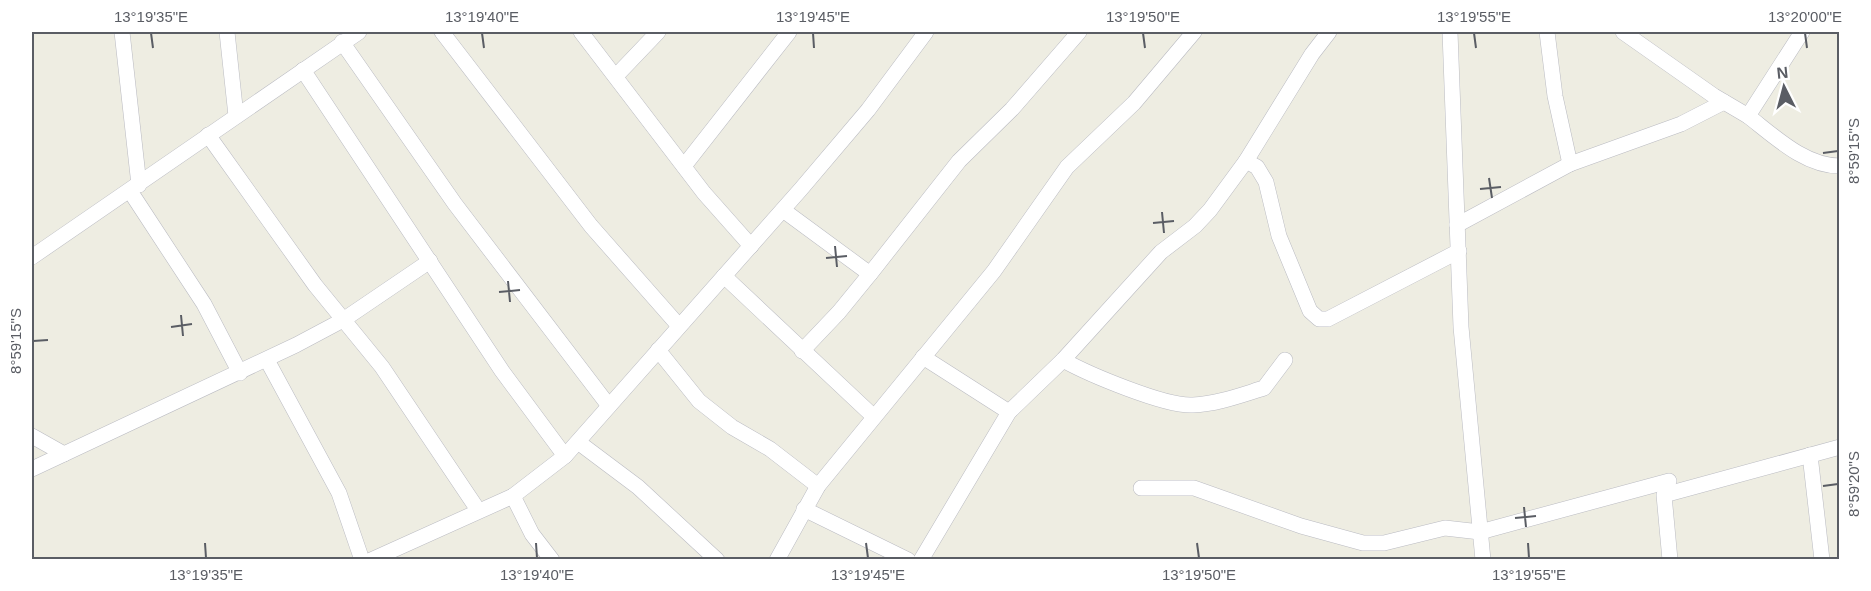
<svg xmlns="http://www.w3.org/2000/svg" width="1871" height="591" font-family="Arial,sans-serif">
<rect width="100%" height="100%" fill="#eeede2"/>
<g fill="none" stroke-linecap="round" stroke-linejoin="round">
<g stroke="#babbc2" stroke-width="16">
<g id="minor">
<path d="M122,32L139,185"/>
<path d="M227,32L236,116"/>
<path d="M442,32L591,226L679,326"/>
<path d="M581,32L704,193L751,246"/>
<path d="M1450,32L1461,327L1483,560"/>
<path d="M1547,32L1555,96L1570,164"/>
<path d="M1623,32L1714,96L1748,116L1802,32"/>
<path d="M342,42L455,204L609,406"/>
<path d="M303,70L502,371L565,456"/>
<path d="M616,76L658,32"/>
<path d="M1748,116C1775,137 1805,166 1840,166"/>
<path d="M208,135L315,285L382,367L478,510"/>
<path d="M1246,161L1257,167L1266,182L1279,236L1310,311L1319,319H1328L1459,251"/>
<path d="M684,166L789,32"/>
<path d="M130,191L204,304L240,373"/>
<path d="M783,210L870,274L959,161L1012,109L1079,32"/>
<path d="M1457,225L1570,164L1681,124L1724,102"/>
<path d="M32,257L359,32"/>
<path d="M724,276L873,416"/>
<path d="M658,350L699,401L732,427L770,449L818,486"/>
<path d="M802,351L839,312L870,274"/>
<path d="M923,357L1009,412"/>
<path d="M267,360L339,493L362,560"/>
<path d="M1063,360C1088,374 1166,407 1193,405C1217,404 1241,395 1264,388L1285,360"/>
<path d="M32,436L64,454L296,345L343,320L430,261"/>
<path d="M578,442L638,487L717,560"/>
<path d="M1810,455L1822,560"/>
<path d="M32,469L64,454"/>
<path d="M1141,488H1194L1301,526L1363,543H1384L1445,528L1480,532L1669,481"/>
<path d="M513,496L532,534L552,560"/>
<path d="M804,509L908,560"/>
<path d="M371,560L513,496L565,456L801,189L868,110L926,32"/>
<path d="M777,560L818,486L994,271L1067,167L1134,103L1194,32"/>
<path d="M921,560L1009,412L1063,360L1161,252L1195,226L1210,210L1246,161L1312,54L1329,32"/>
<path d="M1670,560L1664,495L1840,447"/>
</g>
</g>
<use href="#minor" stroke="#fff" stroke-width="15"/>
</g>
<path fill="none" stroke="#5a5d64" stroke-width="2" d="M151,33L153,48M482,33L484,48M813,33L814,48M1143,33L1145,48M1474,33L1476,48M1805,33L1807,48M1823,153L1838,151M1489,178L1492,198M1480,189L1501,187M1162,212L1164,233M1153,223L1174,221M835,246L837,267M826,258L847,256M508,281L510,302M499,292L520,290M181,315L183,336M171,327L192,324M33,341L48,340M1823,486L1838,484M1524,507L1526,527M1515,518L1536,516M205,543L206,558M536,543L537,558M866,543L868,558M1197,543L1199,558M1528,543L1529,558"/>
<rect width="1871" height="591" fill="none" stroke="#ffffff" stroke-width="66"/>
<g transform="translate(1784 87) rotate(354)" stroke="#ffffff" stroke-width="4.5" paint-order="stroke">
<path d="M0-4.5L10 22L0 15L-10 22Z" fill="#5a5d64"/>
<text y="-9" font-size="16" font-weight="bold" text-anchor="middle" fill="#5a5d64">N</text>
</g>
<rect x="33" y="33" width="1805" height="525" fill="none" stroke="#5a5d64" stroke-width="2"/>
<g font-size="15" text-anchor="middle" fill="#5a5d64">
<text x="151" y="22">13°19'35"E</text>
<text x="482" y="22">13°19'40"E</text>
<text x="813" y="22">13°19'45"E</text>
<text x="1143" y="22">13°19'50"E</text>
<text x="1474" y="22">13°19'55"E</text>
<text x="1805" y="22">13°20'00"E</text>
<text transform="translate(1854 151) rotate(-90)" y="5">8°59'15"S</text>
<text transform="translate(16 341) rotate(-90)" y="5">8°59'15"S</text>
<text transform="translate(1854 484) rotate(-90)" y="5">8°59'20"S</text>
<text x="206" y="580">13°19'35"E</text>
<text x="537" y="580">13°19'40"E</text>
<text x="868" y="580">13°19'45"E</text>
<text x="1199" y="580">13°19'50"E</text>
<text x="1529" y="580">13°19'55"E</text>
</g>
</svg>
